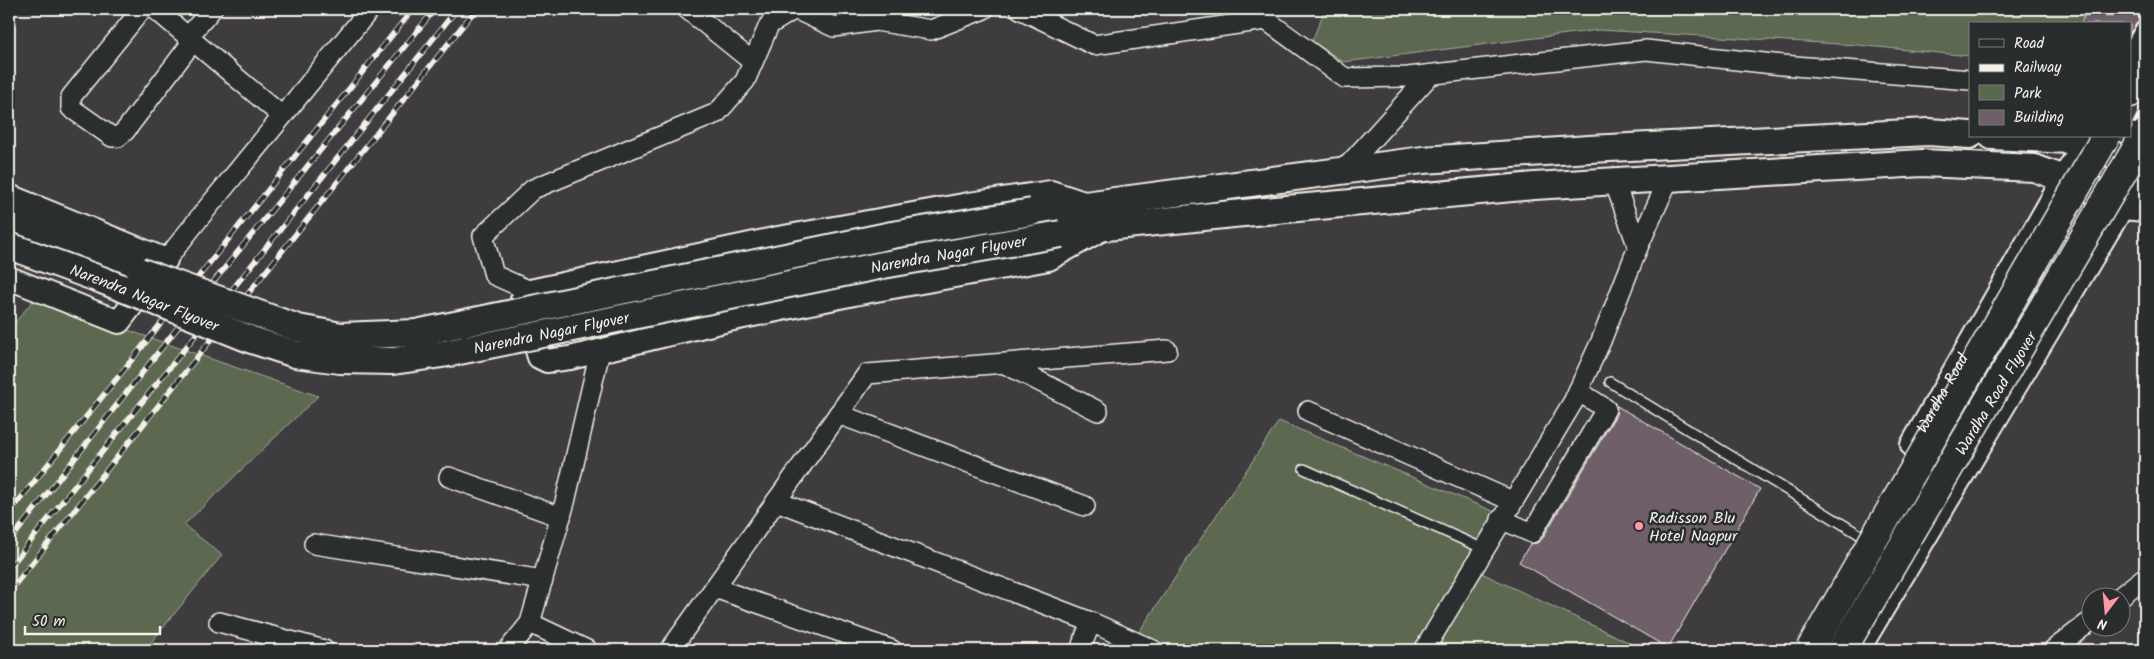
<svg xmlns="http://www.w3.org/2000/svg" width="2154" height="659" font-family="Kalam,sans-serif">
<rect width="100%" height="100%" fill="#3e3c3f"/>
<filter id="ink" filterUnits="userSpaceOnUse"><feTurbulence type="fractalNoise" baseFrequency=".02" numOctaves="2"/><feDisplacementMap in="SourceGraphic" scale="10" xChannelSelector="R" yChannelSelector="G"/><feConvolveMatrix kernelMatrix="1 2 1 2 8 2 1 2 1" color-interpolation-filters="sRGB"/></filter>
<g filter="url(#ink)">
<g fill="#5b6850" stroke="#a8ac9c">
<path d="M1325,9H2122L2113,24H1970V56L1857,45L1599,30L1344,62L1312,41Z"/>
<path d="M35,298L318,396L184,525L222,555L145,650H9V330Z"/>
<path d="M1279,421L1495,512L1475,570L1645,650H1127Z"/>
</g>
<g fill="#6e5e68" stroke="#f4f1e8">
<path d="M2088,9H2145V20L2138,22L2130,33V24H2080Z"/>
<path d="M1617,406L1760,489L1668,648L1519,562L1530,544L1537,543L1542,539L1616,415Z"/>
</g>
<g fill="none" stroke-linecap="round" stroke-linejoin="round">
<g stroke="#f4f1e8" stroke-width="12">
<g id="service">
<path d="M1610,382L1862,536"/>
<path d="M1304,469L1484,549"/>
</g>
</g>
<g stroke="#f4f1e8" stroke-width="22">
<g id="minor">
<path d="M142,9L71,97V108L112,137H118L125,131L193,41"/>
<path d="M155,9L282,116"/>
<path d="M687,9L753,62"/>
<path d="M1020,9L1094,45L1265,20"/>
<path d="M1239,9L1266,20L1345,78L1408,77L1646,50L1782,65L1970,80"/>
<path d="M188,37L212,9"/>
<path d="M1344,170L1430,75"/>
<path d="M1614,181L1638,247"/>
<path d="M166,260L200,217L370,9"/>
<path d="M530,291L494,275L483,236L533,189L717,113L745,81L769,25L795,9L834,27L876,21L931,30L984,9"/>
<path d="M1005,364L1098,411"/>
<path d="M1308,411L1512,501"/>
<path d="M838,414L1085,506"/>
<path d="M449,477L561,517"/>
<path d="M776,501L1091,622L1080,650"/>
<path d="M1501,519L1532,533L1606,409L1578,391"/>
<path d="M314,544L543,580"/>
<path d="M715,588L892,650"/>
<path d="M2121,596L2145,577"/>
<path d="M219,622L324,650"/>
<path d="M1091,622L1153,650"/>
<path d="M530,623L565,502L600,351"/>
<path d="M508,650L530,623L587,650"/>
<path d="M670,650L867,374L1167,350"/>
<path d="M1424,650L1573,402L1601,341L1638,247L1669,178"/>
<path d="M2053,650L2092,620"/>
</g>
</g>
<g stroke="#f4f1e8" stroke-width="26">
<g id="tertiary">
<path d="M2130,60L2145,33"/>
<path d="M9,196L166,260L119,322L9,278"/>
<path d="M1087,204L1051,192L969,204L778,238L530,291L522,300L539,357L547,361L570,358L724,321L854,294L1049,259L1099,231"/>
<path id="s1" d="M1912,445L2088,136"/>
<path d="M1858,650L2145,169"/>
</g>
</g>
<g stroke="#f4f1e8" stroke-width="30">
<g id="secondary">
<path d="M1992,136L2086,141L2145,170"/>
<path d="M1032,212L1423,160L1589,149L1929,132L1970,135"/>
<path d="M9,220L139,271"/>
<path d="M1061,234L1106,227L1233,214L1534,186L1922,163L2034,168L2089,188L2123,206L2145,208"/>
</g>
</g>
<g stroke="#f4f1e8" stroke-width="31">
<path id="trunk" d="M2130,93L2145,67"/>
</g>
<use href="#service" stroke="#2a2d2e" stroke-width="9"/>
<use href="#minor" stroke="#2a2d2e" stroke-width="19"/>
<use href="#tertiary" stroke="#2a2d2e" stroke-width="22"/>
<use href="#secondary" stroke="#2a2d2e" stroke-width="26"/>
<use href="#trunk" stroke="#2a2d2e" stroke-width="28"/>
<g stroke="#f4f1e8" stroke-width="5.5">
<g id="rail">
<path d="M2130,134L2145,103"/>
<path d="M9,513L413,9"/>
<path d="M9,542L219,275L435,9"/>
<path d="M9,568L457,9"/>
<path d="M9,592L476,9"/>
<path d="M1825,650L2094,209L2129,136"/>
<path id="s2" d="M1839,650L2104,215L2145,134"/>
</g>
</g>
<use href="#rail" stroke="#2a2d2e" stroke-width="4" stroke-dasharray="11" stroke-linecap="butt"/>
<g stroke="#f4f1e8" stroke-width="30" stroke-linecap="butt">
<g id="secondary-bridge">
<path id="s3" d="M9,246L102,280L252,340L295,354L340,360L393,361L449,353L883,265L1061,234"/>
<path d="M139,271L298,328L341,336L416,333L892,235L1032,212"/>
</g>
</g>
<g stroke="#f4f1e8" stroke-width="31" stroke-linecap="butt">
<g id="trunk-bridge">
<path d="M1810,650L2106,136"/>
<path d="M1842,650L2145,134"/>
</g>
</g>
<use href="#secondary-bridge" stroke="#2a2d2e" stroke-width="26"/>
<use href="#trunk-bridge" stroke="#2a2d2e" stroke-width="28"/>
</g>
</g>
<circle fill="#ff9aa2" stroke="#2a2d2e" stroke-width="2" cx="1639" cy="526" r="5"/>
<g text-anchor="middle" stroke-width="5" stroke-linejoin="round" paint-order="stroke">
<g font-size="16" fill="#f4f1e8" stroke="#2a2d2e">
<text dy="6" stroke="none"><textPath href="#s3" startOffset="970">Narendra Nagar Flyover</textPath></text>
<text dy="6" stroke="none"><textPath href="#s3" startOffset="145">Narendra Nagar Flyover</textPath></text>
<text dy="6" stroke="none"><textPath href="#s3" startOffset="565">Narendra Nagar Flyover</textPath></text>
<text dy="6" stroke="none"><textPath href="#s2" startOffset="301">Wardha Road Flyover</textPath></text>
<text dy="6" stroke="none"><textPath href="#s1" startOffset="60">Wardha Road</textPath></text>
</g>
<g font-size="16" fill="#f4f1e8" stroke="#2a2d2e" text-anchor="start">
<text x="1649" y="523">Radisson Blu<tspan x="1649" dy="18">Hotel Nagpur</tspan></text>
</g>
</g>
<rect width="2154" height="659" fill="none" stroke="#2a2d2e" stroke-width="30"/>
<rect x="15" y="15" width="2124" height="629" fill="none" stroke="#f4f1e8" stroke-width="2" filter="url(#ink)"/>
<rect x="1969" y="22" width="162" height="115" fill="#2a2d2e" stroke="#7b7b78"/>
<rect x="1979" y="39" width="25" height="8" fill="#2a2d2e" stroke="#7b7b78"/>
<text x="2014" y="48" font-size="15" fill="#f4f1e8">Road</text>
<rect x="1979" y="64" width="25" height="8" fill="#f4f1e8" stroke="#7b7b78"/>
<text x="2014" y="72" font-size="15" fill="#f4f1e8">Railway</text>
<rect x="1979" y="85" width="25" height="15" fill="#5b6850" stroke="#7b7b78"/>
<text x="2014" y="98" font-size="15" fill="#f4f1e8">Park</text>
<rect x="1979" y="110" width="25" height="15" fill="#6e5e68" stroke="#7b7b78"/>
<text x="2014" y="122" font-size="15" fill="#f4f1e8">Building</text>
<g transform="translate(2106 612) rotate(196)"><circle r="24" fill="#2a2d2e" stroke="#7b7b78"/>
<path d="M0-4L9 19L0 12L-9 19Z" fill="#ff9aa2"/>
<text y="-8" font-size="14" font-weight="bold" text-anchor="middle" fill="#f4f1e8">N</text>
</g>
<path d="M25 626v8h135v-8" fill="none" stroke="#f4f1e8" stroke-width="2.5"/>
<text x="32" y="626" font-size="15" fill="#f4f1e8" stroke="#2a2d2e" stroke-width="4" paint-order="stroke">50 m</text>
</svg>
